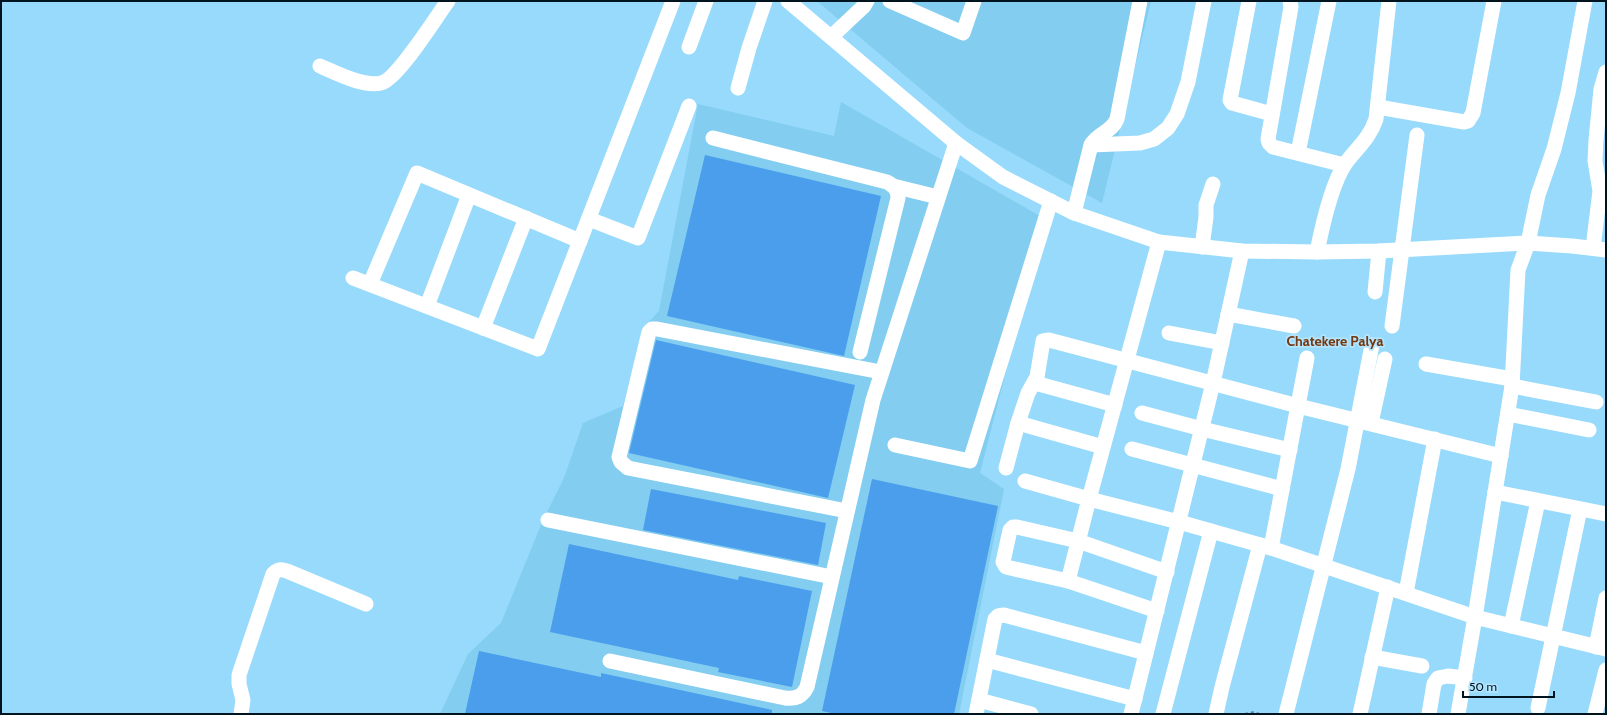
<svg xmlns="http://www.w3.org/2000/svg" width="1607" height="715" font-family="Cabin,sans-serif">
<rect width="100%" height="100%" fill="#97dafb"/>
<g fill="#82cdf0">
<path d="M817,1H1151L1102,203L967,128Z"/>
<path d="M841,102L1045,219L980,473L1004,489L959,714H440L468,654L501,623L543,520L564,478L583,423L623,406L645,326L659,311L698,104L834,136Z"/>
</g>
<g fill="#4a9eec">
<path d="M705,155L881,196L844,356L667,316Z"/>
<path d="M656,340L855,385L828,498L629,453Z"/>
<path d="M872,479L998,506L954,714H836L822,711Z"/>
<path d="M651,489L826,523L818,565L643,530Z"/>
<path d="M569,544L738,580L739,576L812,591L792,687L718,672L719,668L550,632Z"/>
<path d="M479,651L601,677V673L708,696L772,710V714H465Z"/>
</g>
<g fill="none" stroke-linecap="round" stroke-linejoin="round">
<path stroke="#56859d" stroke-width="2" stroke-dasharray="3 3" stroke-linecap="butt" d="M1245,714L1254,712L1260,714"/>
<g stroke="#fff" stroke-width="15">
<path d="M788,1L956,143L1003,177L1074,213L1159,242L1089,499L1179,522L1271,548L1475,617L1458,714"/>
<path d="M890,1L963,33L974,1"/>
<path d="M1249,1L1230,100L1232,103L1272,114"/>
<path d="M1290,1L1291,7L1268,139L1269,143L1273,147L1344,165"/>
<path d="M1585,1L1568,93L1554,149L1538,195L1528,243L1518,270L1512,386L1475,617L1606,649"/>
<path d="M831,37L864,6L867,1"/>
<path d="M689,47L706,1"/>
<path d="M320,66C336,73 363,87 381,83C397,80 436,17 448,1"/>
<path d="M738,88L749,48L765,1"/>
<path d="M1378,107L1464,122L1468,121L1473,113L1494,1"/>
<path d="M713,138L887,182C894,186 898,189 898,198L860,352"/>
<path d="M1091,145L1140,143L1154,139L1168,128L1177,114L1188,82L1204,1"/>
<path d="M1298,153L1329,1"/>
<path d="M893,186L938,197"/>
<path d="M1074,213L1091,145C1098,133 1112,132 1117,119L1140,1"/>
<path d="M589,219L638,238L689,106"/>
<path d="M1159,242L1242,251L1317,252L1379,251L1528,243L1572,246L1606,250"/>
<path d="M1202,247L1206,217V205L1213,184"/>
<path d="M1593,248L1600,191L1595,161L1596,140L1601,89L1606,72"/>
<path d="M1317,252C1322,227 1331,185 1345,164C1356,149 1370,138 1376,119L1389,1"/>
<path d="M353,278L538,349L673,1"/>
<path d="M370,284L417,173L580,241"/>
<path d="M1375,292L1379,251"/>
<path d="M427,306L469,195"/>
<path d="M1228,314L1294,326"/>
<path d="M1392,326L1417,135"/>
<path d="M483,328L526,218"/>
<path d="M1169,333L1222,343"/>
<path d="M1426,364L1512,379"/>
<path d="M1035,383L1115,405"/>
<path d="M1512,386L1596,402"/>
<path d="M1142,413L1202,429L1290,450"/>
<path d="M1508,414L1589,430"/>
<path d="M1018,423L1103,447"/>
<path d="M1371,423L1385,359"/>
<path d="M895,445L970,461L1051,201"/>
<path d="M1132,449L1282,489"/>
<path d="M1006,468L1018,423L1028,393L1037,377L1043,341L1049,340L1298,406L1501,456"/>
<path d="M1025,481L1089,499L1068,581"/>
<path d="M1495,492L1606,514"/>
<path d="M847,511L628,468L621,462L619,457L649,332L652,329H657L881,372"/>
<path d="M548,520L832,577"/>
<path d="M1271,548L1307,358"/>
<path d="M1406,593L1435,439"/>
<path d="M1157,611L1068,581L1006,567L1003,562L1010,530L1013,527H1017L1078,541L1167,572"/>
<path d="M1511,626L1538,501"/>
<path d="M1596,647L1606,598"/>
<path d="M1372,657L1422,666"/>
<path d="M987,660L1135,699"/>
<path d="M610,661L785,698C796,699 802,697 807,687L873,400L956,143"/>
<path d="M979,700L1031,714"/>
<path d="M1538,708L1580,509"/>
<path d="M241,714L243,700L239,684V675L273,574C278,569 281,569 287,571L366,604"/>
<path d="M976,714L995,619L998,616L1004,615L1146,653"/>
<path d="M1131,714L1213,383L1242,251"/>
<path d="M1163,714L1211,531"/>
<path d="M1216,714L1222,687L1260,545"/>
<path d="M1286,714L1348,469L1372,345"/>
<path d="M1360,714L1388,587"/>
<path d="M1429,714L1434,684L1438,678L1448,676L1465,678"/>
<path d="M1595,714L1606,670"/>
</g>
</g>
<g text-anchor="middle" stroke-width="3.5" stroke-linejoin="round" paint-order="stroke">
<g font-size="14" font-weight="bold" fill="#763810" stroke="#b3e5fe">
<text x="1335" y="346">Chatekere Palya</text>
</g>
</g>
<rect width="1607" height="715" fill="none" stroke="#00141f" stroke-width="4"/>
<path d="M1463 691v6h91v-6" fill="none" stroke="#00141f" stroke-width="2"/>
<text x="1469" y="691" font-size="12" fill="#00141f" stroke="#b3e5fe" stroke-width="3" paint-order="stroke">50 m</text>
</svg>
